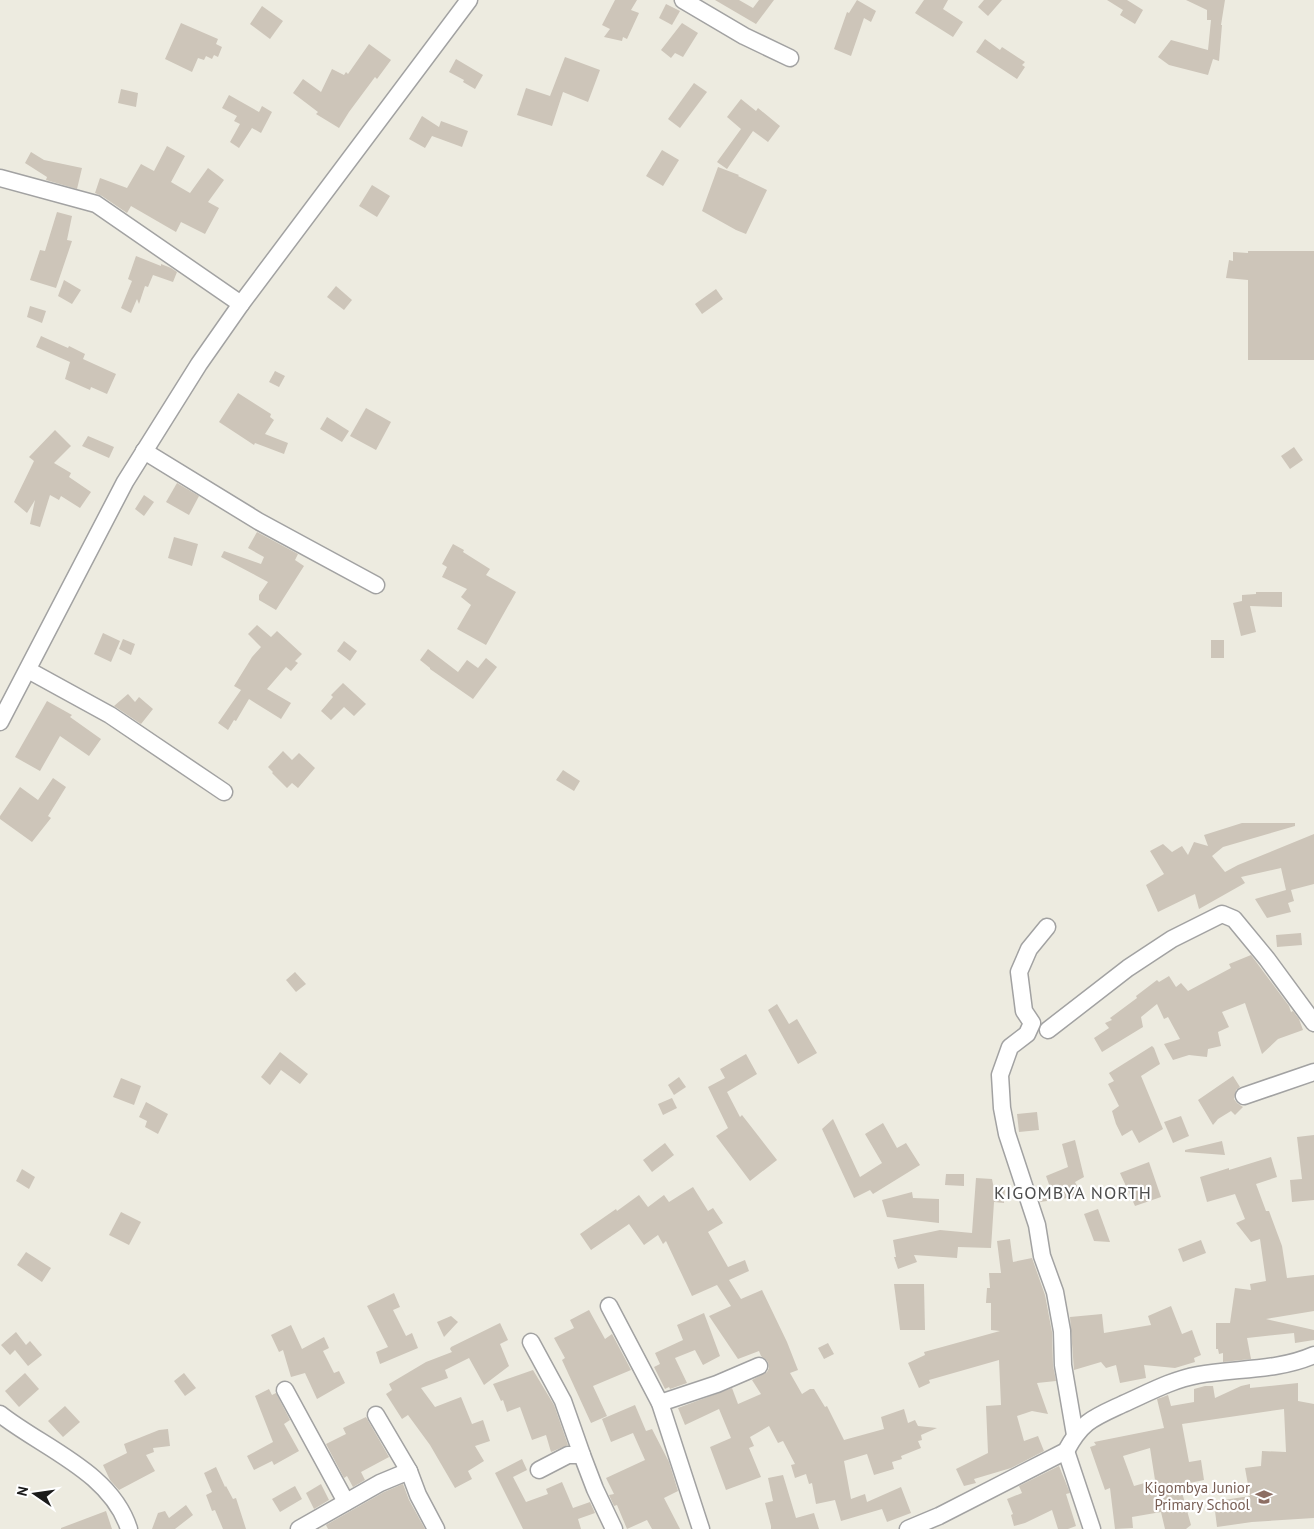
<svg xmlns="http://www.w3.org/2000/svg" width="1314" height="1529" font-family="'PT Sans',sans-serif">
<rect width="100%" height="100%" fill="#edebe0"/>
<g fill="#cdc5b9" fill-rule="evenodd">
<path d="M615,0H637L631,10L639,13L627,39L623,37L622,41L604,37L610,29L602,25Z"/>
<path d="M715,0H739L753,8L759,0H774L756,24Z"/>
<path d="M857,0L876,11L871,22L864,18L851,56L834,49L847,12L849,13Z"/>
<path d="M924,0H948L943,9L963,22L953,37L915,13Z"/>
<path d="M984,0H1002L988,16L978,7Z"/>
<path d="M1107,0H1127L1143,10L1135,24L1120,15L1123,10Z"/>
<path d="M1186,0H1225L1221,25H1222L1219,61L1213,59L1208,75L1169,65L1158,57L1171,40L1208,50L1211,20H1207V10Z"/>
<path d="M666,4L680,11L672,25L659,18Z"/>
<path d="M262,6L283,21L270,39L250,24Z"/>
<path d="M181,23L218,39L216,44L222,47L218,57L214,55L212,59L206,56L204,60L198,58L192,72L165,59Z"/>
<path d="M682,23L698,33L683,57L675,53L671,58L661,50Z"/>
<path d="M985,39L1000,50L1002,47L1025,62L1022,65L1025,67L1017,79L976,52Z"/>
<path d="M369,44L391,60L377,79L375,77L349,112L339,128L316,114L318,112L293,93L303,79L321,92L332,69L344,75L346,72L348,74Z"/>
<path d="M565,57L600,70L588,102L563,92L552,126L517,115L526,88L550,96Z"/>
<path d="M456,59L483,75L475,89L463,82L464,80L449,72Z"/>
<path d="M694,83L707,92L680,128L668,119Z"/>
<path d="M121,89L138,93L136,107L118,103Z"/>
<path d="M229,95L259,112L262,106L272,112L261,133L252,128L239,148L230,142L240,124L234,121L237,116L222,108Z"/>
<path d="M741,99L756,111L758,108L780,126L768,142L753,131L727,169L717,162L741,129L727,117Z"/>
<path d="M422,116L439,127L441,121L468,131L462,147L432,136L425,148L409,139Z"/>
<path d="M167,146L185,156L171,182L190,193L208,168L224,180L208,202L219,208L205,234L181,222L176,232L131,206L127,213L102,196L95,193L100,178L127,188L141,164L154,171Z"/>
<path d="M662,150L679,160L663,186L646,176Z"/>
<path d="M31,152L44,160L82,168L77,189L46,180L47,177L25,163Z"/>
<path d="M718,167L739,175L738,176L767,190L746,234L736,230L702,211Z"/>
<path d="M372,185L390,196L377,217L359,206Z"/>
<path d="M57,212L72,216L67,240L72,241L56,288L30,280L40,250L45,251Z"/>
<path d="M1248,251H1314V360H1248V280L1226,278L1229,260L1233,261V252L1248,253Z"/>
<path d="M136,256L161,266V264L171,268L177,272L173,282L153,275L148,287L145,286L139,304L137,299L131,313L121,308L132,281L128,279Z"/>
<path d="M64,280L81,290L72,304L58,296Z"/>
<path d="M336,286L352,300L344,310L327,297Z"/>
<path d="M716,289L723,299L702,314L695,304Z"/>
<path d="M30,306L46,311L42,323L27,317Z"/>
<path d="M41,336L68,348L69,346L85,354L83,359L116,374L107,394L91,387L90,390L65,379L70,362L36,347Z"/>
<path d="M275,371L285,376L279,387L269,382Z"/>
<path d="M238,393L271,414L270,417L274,420L265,434L288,443L284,454L255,443L254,445L219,422Z"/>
<path d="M366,408L391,422L376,450L350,436Z"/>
<path d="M327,417L349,431L342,442L320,429Z"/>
<path d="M55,430L71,446L54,463L71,473L69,477L91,492L80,508L61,496L59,500L50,495L40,527L30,524L35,500L27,513L14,502L34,461L29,457Z"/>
<path d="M88,436L114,447L109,458L82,446Z"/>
<path d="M1294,447L1303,460L1290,469L1281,456Z"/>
<path d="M177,483L199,496L189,515L166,502Z"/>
<path d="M144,495L154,502L144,516L135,509Z"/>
<path d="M257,532L298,554L295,560L304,566L276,610L259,600V595L268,582L221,557L224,551L261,564L264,557L248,548Z"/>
<path d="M174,537L198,544L192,566L168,558Z"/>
<path d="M453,544L464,550L463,552L490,569L486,575L516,592L486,645L457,629L471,605L461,597L467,589L442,577L447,567L442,564Z"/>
<path d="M1256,592H1282V607L1250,606L1256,632L1241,636L1233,603L1242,601V595L1256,594Z"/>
<path d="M257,625L271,637L277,631L302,654L295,661L298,663L291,671L286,667L267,689L291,703L281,719L249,699L236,721L234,720L228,730L218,723L241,690L234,686L252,657L261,647L248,634Z"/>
<path d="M103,633L120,641L111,662L94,654Z"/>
<path d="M123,639L135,644L131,655L119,649Z"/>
<rect x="1211" y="640" width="13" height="18"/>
<path d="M344,641L357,651L350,661L337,651Z"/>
<path d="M428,649L458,672L467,660L478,668L486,658L497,667L473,699L430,669V668L420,660Z"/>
<path d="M343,683L366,704L354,716L344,707L331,720L321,711L333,697L331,695Z"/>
<path d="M128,694L135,702L139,697L153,709L141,724L114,706Z"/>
<path d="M47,701L72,715L70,717L101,739L89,756L60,736L40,771L15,757Z"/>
<path d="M283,751L292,760L299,753L315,768L298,788L292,783L287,788L272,773L273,772L268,767Z"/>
<path d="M563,770L580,781L574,791L556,780Z"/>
<path d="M53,778L66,787L48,816L51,818L32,842L0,819V816L20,787L38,800Z"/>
<path d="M1242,823H1295V826L1223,847L1212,856L1225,872L1238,865L1314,834V884L1291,890L1294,901L1288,903L1291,912L1267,918L1255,899L1286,890L1281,868L1241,877L1245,883L1199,909L1195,894L1158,912L1146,885L1164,874L1150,851L1163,844L1172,852L1182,846L1188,855L1194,842L1208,846L1204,835Z"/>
<path d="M1301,933L1302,945L1277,947L1276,935Z"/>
<path d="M1251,955L1289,1006L1291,1012L1293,1011L1299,1019L1303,1030L1278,1039L1262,1054L1245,1003L1222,1012L1229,1027L1218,1032L1221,1046L1208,1049L1207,1057L1189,1055L1173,1060L1164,1044L1180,1039L1168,1017L1164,1019L1157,1004L1141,1017L1143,1027L1102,1052L1094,1038L1109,1028L1105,1023L1112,1020L1110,1018L1137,998L1136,996L1157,980L1159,982L1169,976L1176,987L1181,983L1188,991L1231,968L1229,964Z"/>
<path d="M295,972L306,984L296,992L286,980Z"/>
<path d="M777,1004L789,1024L797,1019L817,1053L798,1064L768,1010Z"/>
<path d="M1152,1046L1154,1048L1160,1064L1141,1076L1163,1129L1139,1143L1132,1130L1122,1136L1116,1124L1112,1111L1119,1106L1108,1084L1114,1081L1109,1073Z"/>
<path d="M280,1052L308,1074L300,1084L281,1070L270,1085L261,1077Z"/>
<path d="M746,1054L757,1074L727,1092L740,1117L742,1115L777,1160L750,1181L716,1136L728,1128L708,1087L725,1078L720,1069Z"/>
<path d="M1233,1076L1240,1087L1236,1090L1234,1099L1237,1103L1243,1107L1235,1115L1231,1111L1218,1119L1213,1125L1198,1100Z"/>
<path d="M679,1077L686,1087L674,1095L668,1085Z"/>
<path d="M121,1078L141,1086L134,1105L113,1097Z"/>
<path d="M672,1098L677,1108L663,1115L658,1104Z"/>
<path d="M146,1102L168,1114L158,1134L145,1127L147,1121L139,1117Z"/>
<path d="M1037,1112L1039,1130L1019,1132L1017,1114Z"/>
<path d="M1181,1116L1189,1136L1173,1143L1164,1122Z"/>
<path d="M833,1119L860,1177L882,1163L865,1134L883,1123L897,1148L906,1143L920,1165L873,1194L870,1190L854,1198L822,1129Z"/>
<path d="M1314,1135V1200L1292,1202L1290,1180L1302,1179L1297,1137Z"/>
<path d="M1075,1140L1084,1177L1075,1182L1077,1186H1079L1081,1196L1040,1202L1036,1191L1051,1190L1046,1176L1068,1167L1062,1144Z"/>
<path d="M1222,1141L1225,1155L1185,1152V1150Z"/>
<path d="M665,1143L674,1155L652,1172L643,1160Z"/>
<path d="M1271,1157L1277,1177L1256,1184L1266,1211H1269L1282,1246L1287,1278L1314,1275V1311L1266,1319L1314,1330V1340L1295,1343L1294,1333L1247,1338L1251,1359L1223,1362V1353L1219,1354L1218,1349H1216V1323H1230L1235,1288L1251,1290L1250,1284L1266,1281L1260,1239L1251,1242L1236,1223L1245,1219L1235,1194L1207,1202L1200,1177L1229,1168V1170Z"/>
<path d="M1149,1162L1161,1197L1135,1206L1120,1173Z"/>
<path d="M22,1169L35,1177L29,1189L16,1181Z"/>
<path d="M946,1174H964V1186L945,1185Z"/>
<path d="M976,1178L992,1179L994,1189H1005L1004,1203L994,1202L991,1248L958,1247L957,1258L914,1255L917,1262L898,1269L894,1257H896L893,1240L940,1230L972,1233Z"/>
<path d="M693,1187L708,1211L713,1208L723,1223L708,1232L728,1267L745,1260L749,1271L729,1280L741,1299L762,1290L787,1342L798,1370L790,1373L802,1394L810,1389H814L825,1407L827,1406L844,1440L884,1429L881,1417L904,1409L908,1423L915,1420L918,1426L937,1428L921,1435L922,1440L918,1441L921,1448L901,1456L902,1459L892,1462L894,1469L874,1475L867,1454L844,1461L851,1499L865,1494L867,1502L901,1487L911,1513L887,1522L882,1509L841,1521L835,1500L816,1504L812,1483L809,1484L806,1474L795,1478L791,1465L795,1464L783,1441L778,1443L769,1426L750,1437L754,1446L749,1448L761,1477L726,1490L710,1447L731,1438L719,1409L685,1425L678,1408L732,1388L738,1404L761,1394L752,1380L767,1372L769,1368L768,1362L761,1356L759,1351L738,1359L709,1316L731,1306L717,1285L692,1296L666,1241L663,1244L658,1235L644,1245L629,1224L591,1250L580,1234L616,1209L617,1211L639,1195L648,1207L664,1195L669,1202Z"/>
<path d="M912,1192L913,1198L939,1199V1223L887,1217L882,1200Z"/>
<path d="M1098,1209L1110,1242L1094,1241L1084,1214Z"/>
<path d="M121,1212L141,1222L129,1245L109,1235Z"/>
<path d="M1010,1239L1013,1262L1032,1258L1045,1295L1052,1332L1053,1365L1056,1381L1037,1383L1048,1414L1032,1411L1017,1416L1024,1441L1038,1436L1044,1451L1011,1468L974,1479L976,1483L964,1486L956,1469L988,1453L986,1406L1001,1405L999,1360L929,1380L930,1383L919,1388L908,1363L925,1355L924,1352L1000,1331L991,1330V1303H986L987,1288H990L989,1273H1001L997,1241Z"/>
<path d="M1201,1240L1206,1253L1183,1262L1178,1249Z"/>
<path d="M26,1252L51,1268L42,1282L17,1265Z"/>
<path d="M894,1284H924L925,1330H900Z"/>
<path d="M394,1293L400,1307L393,1310L406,1336L412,1333L418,1348L380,1364L376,1352L388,1347L367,1306Z"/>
<path d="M1171,1306L1182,1334L1192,1330L1201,1355L1194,1358L1195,1362L1175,1368L1144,1365L1146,1378L1120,1383L1116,1365L1106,1368L1101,1362L1074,1370L1070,1317L1102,1314L1104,1333L1151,1325L1148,1316Z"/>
<path d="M589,1310L605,1339L612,1334L631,1370L593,1386L607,1416L591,1423L562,1360L565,1358L554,1338L574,1328L570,1320Z"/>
<path d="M704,1313L720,1356L703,1365L695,1350L675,1358L687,1383L670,1389L669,1387L665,1389L654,1367L660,1364L655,1353L683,1340L677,1325Z"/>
<path d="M451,1316L458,1322L444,1337L437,1322Z"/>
<path d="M500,1323L508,1340L500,1344L509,1366L484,1385L469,1358L445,1370L448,1378L421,1388L435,1407L461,1397L472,1424L483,1420L490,1441L475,1446L484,1461L468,1471L472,1479L455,1488L430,1445L408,1415L402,1419L386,1394L392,1390L389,1384L426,1362L452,1352L450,1349L451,1347Z"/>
<path d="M291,1325L302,1349L324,1337L329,1348L323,1351L334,1373L339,1371L345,1383L317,1399L305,1373L291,1377L283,1350L279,1352L271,1335Z"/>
<path d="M16,1332L26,1345L30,1341L42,1355L28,1366L15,1350L10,1355L1,1345Z"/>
<path d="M828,1343L834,1354L824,1359L818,1348Z"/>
<path d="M533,1370L554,1405L568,1445L551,1452L546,1435L532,1440L520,1407L507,1412L503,1400L501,1401L493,1384Z"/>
<path d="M25,1373L39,1389L19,1407L5,1391Z"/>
<path d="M184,1373L196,1388L185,1396L174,1381Z"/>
<path d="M1298,1383V1401L1314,1404V1518L1252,1522L1217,1527L1215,1511H1219L1217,1501L1250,1496L1245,1468L1261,1466L1262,1451L1286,1452L1284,1409L1182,1424L1189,1462L1201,1460L1204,1480L1180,1485L1191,1525L1186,1529H1165L1161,1512L1132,1517L1133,1528L1115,1529L1110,1488L1105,1490L1090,1447L1096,1445L1094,1442L1164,1428L1157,1399L1163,1397L1168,1395L1171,1406L1194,1402V1389L1205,1386H1213L1215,1398L1241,1386L1250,1384V1388ZM1150,1448L1155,1480L1134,1486L1123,1456Z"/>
<path d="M269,1389L272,1395L276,1393L290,1420L284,1424L299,1451L274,1465L272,1461L254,1470L247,1456L273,1442L255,1396Z"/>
<path d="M635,1405L646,1431L652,1429L669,1462L678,1491L664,1498L680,1529H652L647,1520L627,1529L617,1505L614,1506L609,1495L614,1494L606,1478L645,1460L633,1433L611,1442L602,1419Z"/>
<path d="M65,1406L80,1422L63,1437L48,1421Z"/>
<path d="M366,1417L389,1457L361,1472L365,1480L353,1487L347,1476L344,1478L326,1444L346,1434L343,1428Z"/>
<path d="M168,1429L170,1446L153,1448L154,1452L146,1455L155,1471L119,1490L110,1480L103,1465L127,1453L124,1444L159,1430Z"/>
<path d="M522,1459L527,1470L513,1477L526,1502L548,1494L546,1489L562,1482L573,1508L590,1502L595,1513L578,1519L581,1529H523L495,1473Z"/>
<path d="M1059,1466L1070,1493L1066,1494L1076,1526L1068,1529H1058L1052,1510L1025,1523L1014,1526L1011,1515L1013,1514L1007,1499L1022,1493L1019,1486Z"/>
<path d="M216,1467L225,1487L226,1486L233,1499L236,1498L246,1529H223L215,1510L212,1511L206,1495L212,1492L204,1473Z"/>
<path d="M783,1475L796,1518L814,1513L819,1529H771V1526L765,1503L773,1501L768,1478Z"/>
<path d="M321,1484L329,1500L314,1509L306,1493Z"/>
<path d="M403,1484L409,1500L425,1529H328L326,1525L384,1492Z"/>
<path d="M295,1486L302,1499L280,1512L272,1499Z"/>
<path d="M186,1505L193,1515L175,1529H152L158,1513L165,1511L169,1518Z"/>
<path d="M106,1511L112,1529H61V1528Z"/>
</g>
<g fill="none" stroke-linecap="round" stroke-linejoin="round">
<g stroke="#a2a2a2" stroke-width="19">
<g id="street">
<path d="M683,0L744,36L790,58"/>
<path d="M0,178L96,204L241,304"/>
<path d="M144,451L258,521L376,585"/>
<path d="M28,670L110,715L224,792"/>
<path d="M0,722L125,482L199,364L241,304L469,0"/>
<path d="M1047,927L1029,949L1019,972L1024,1011L1032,1023L1027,1034L1010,1047L1000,1075L1002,1108L1007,1134L1037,1225L1042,1256L1055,1292L1062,1331L1063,1365L1075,1435"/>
<path d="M1048,1030L1128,968L1172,939L1222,914L1234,919L1267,959L1314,1023"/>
<path d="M1244,1096L1314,1072"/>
<path d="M609,1306L660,1403L701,1529"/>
<path d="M531,1342L563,1401L582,1455"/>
<path d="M285,1390L346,1502"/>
<path d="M660,1403L717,1384L759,1366"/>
<path d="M0,1414C43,1448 111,1472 129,1529"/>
<path d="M376,1415L409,1471"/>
<path d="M1066,1451L1092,1529"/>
<path d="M539,1470L568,1455H582L595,1489L614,1529"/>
<path d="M299,1529L380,1483L409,1471L418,1495L436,1529"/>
<path d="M908,1529L939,1516L1066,1451C1082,1421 1093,1418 1123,1404C1148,1393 1171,1380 1198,1375C1236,1368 1278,1371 1314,1355"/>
</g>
</g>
<use href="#street" stroke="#fff" stroke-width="16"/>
</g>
<defs>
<g id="school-bare" transform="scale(1.35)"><path d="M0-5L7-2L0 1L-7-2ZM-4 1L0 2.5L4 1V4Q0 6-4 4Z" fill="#8d6e63" stroke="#fff" stroke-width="2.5" paint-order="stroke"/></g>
</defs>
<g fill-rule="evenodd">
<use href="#school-bare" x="1264" y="1497"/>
</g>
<g text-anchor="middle" stroke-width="4.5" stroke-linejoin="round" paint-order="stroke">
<g font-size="15" fill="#785e54" stroke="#fff" text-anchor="end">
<text x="1250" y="1493">Kigombya Junior<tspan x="1250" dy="17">Primary School</tspan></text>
</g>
<g font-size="18" letter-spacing="1" fill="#4e4e4e" stroke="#fff">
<text x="1073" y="1199">KIGOMBYA NORTH</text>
</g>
</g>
<g transform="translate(35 1494) rotate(283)" stroke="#ffffff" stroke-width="4" paint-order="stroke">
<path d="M0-4L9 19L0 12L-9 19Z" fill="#1b1b1b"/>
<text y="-8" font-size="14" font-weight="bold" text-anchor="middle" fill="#1b1b1b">N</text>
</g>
</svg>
